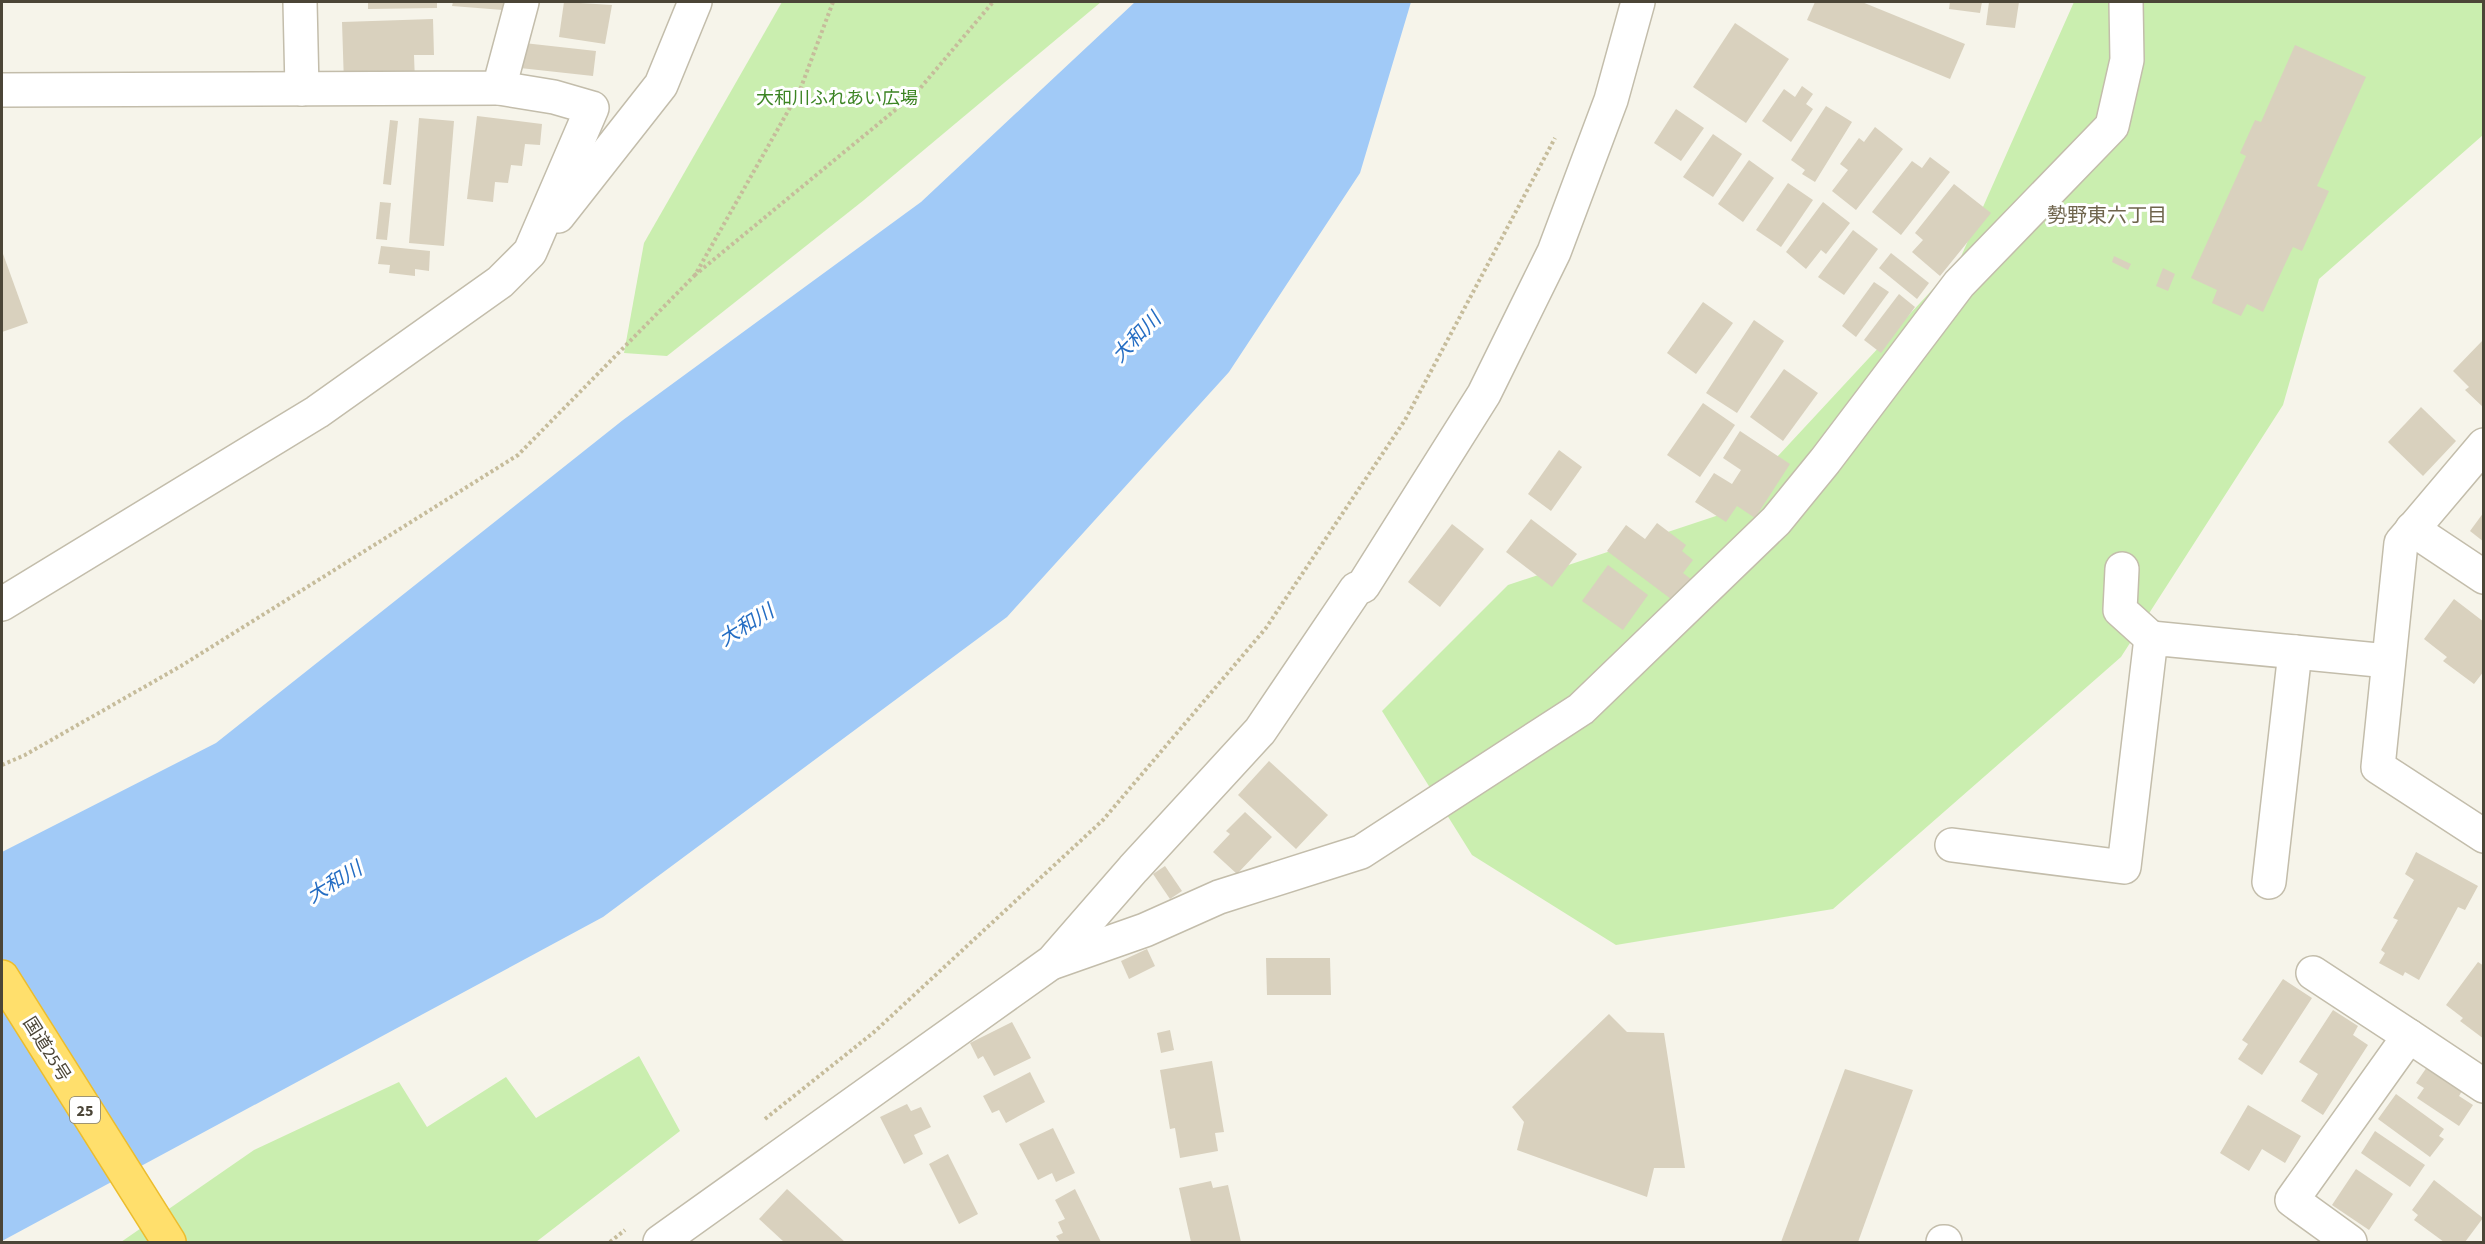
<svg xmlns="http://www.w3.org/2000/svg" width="2485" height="1244" font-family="'Source Sans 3','Noto Sans JP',sans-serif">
<rect width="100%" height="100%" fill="#f6f4ea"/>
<g fill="#caeeaf">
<path d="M782,2H1101L864,200L667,356L624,353L644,243Z"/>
<path d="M2074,2H2483V135L2319,279L2283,405L2121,657L1833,909L1616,945L1472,855L1382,711L1508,585L1725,513L1959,261Z"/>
<path d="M639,1056L680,1131L536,1242H121L254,1150L399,1082L427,1127L506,1077L536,1118Z"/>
</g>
<path fill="#a1caf7" d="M1135,2H1411L1360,173L1229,372L1007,617L603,917L2,1241V852L216,743L623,420L921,202Z"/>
<g fill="#d9d1be">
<path d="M368,2H437V8L368,9Z"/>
<path d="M453,2H504L503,10L452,6Z"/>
<path d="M564,2L612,5L605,44L559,37Z"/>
<path d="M1815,2H1862L1965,44L1950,79L1807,20Z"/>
<path d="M1950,2H1982L1980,13L1949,9Z"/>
<path d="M1989,2H2019L2015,28L1986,25Z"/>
<path d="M433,19L434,55H414L415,82L344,84L342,22Z"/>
<path d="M1735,23L1789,59L1746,123L1693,87Z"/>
<path d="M524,43L596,51L593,76L520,68Z"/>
<path d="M2295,45L2366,77L2317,186L2329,191L2302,251L2293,247L2263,312L2247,304L2241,316L2212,303L2217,290L2191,278L2246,156L2240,153L2255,120L2261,122Z"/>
<path d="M1802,86L1813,94L1806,104L1813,109L1791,142L1762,121L1784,89L1795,97Z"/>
<path d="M1826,106L1852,122L1815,182L1802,174L1805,170L1791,160Z"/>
<path d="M1676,109L1704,128L1681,161L1654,143Z"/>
<path d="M477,116L542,124L540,145L525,144L522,166L511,165L508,183L495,182L493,202L467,199Z"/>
<path d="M419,118L454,121L444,246L409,243Z"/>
<path d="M390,120L398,121L391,185L383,184Z"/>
<path d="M1875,127L1903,149L1856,210L1832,191L1848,170L1840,164L1859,138L1864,142Z"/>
<path d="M1713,134L1742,154L1713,197L1683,177Z"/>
<path d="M1930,157L1950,172L1901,235L1872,212L1912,161L1922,168Z"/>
<path d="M1749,160L1774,178L1743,222L1718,204Z"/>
<path d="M1788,183L1813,200L1781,247L1756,230Z"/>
<path d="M1954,184L1991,213L1940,276L1912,252L1923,240L1915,233Z"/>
<path d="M380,202L391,203L387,240L376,239Z"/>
<path d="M1823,202L1850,223L1826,254L1821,250L1806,269L1786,252Z"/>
<path d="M1853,230L1878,249L1844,295L1818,277Z"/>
<path d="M381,246L430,251L429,271L415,269V276L389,273L390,265L378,264Z"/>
<path d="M2,251L28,323L2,332Z"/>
<path d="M1891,253L1929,283L1917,299L1879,268Z"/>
<path d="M2114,256L2131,264L2128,270L2112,262Z"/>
<path d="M2163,268L2175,274L2168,291L2156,286Z"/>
<path d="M1874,282L1889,292L1856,337L1842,326Z"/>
<path d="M1899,294L1915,307L1881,353L1864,340Z"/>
<path d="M1703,302L1733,323L1696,374L1667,353Z"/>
<path d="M1754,320L1784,341L1737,413L1706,393Z"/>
<path d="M2484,339V408L2465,390L2469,387L2453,371Z"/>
<path d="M1784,369L1818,393L1783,441L1750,417Z"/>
<path d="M1703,403L1735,425L1700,477L1667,455Z"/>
<path d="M2421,407L2456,441L2423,476L2388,442Z"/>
<path d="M1740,431L1790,464L1755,518L1737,506L1726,522L1695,502L1714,473L1732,484L1741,470L1723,458Z"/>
<path d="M1559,450L1582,467L1551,511L1528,494Z"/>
<path d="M2484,512V542L2470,531Z"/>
<path d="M1531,519L1577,554L1552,587L1506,552Z"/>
<path d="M1657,523L1686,545L1682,551L1693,560L1683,573L1696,583L1679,605L1607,551L1626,525L1645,539Z"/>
<path d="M1452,524L1484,549L1440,607L1408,582Z"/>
<path d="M1608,565L1648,595L1623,630L1582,601Z"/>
<path d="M2454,599L2484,622V671L2474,684L2443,661L2447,657L2424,639Z"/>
<path d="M1269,761L1328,815L1296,849L1238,795Z"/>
<path d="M1245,812L1272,837L1237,874L1213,852L1230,834L1226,831Z"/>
<path d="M2416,852L2478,886L2465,910L2458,907L2419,980L2405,972L2403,976L2379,963L2385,953L2381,950L2398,920L2393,918L2414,880L2405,874Z"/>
<path d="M1165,866L1182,891L1170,899L1153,874Z"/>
<path d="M1147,949L1155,966L1129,979L1121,961Z"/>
<path d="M1266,958H1330L1331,995H1267Z"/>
<path d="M2478,962L2484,966V1039L2460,1021L2463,1018L2446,1005Z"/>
<path d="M2283,979L2312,998L2262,1075L2238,1059L2248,1044L2242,1040Z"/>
<path d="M2333,1010L2358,1026L2353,1035L2368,1045L2323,1115L2301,1101L2318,1074L2299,1062Z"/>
<path d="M1609,1014L1627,1032L1664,1033L1685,1168H1654L1647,1197L1517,1150L1524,1122L1512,1107Z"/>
<path d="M1012,1022L1031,1058L994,1076L983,1056L978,1059L970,1043Z"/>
<path d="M1170,1030L1174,1050L1161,1053L1157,1033Z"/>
<path d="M1212,1061L1224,1132L1215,1133L1218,1151L1180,1158L1175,1128L1170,1129L1160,1070Z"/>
<path d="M2427,1067L2462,1091L2459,1096L2473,1105L2459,1126L2417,1098L2424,1088L2416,1083Z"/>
<path d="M1845,1069L1913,1090L1858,1242H1781Z"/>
<path d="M1030,1072L1045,1102L1006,1123L999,1110L992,1113L983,1096Z"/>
<path d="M2396,1094L2444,1129L2439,1136L2444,1139L2430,1157L2378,1119Z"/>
<path d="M907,1104L911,1111L921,1107L931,1127L914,1135L923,1154L904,1164L880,1117Z"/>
<path d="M2248,1105L2301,1136L2285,1163L2262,1149L2249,1171L2220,1153Z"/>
<path d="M1053,1128L1075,1173L1056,1182L1052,1173L1038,1180L1019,1144Z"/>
<path d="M2375,1131L2425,1165L2410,1187L2361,1153Z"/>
<path d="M948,1154L978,1214L959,1224L929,1164Z"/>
<path d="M2356,1169L2393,1194L2369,1230L2332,1205Z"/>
<path d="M2434,1180L2483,1218L2465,1242H2444L2414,1220L2418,1215L2412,1210Z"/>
<path d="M1211,1181L1213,1188L1228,1185L1241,1242H1191L1179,1188Z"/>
<path d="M787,1189L845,1242H784L759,1219Z"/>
<path d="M1075,1189L1101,1242H1060L1056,1236L1063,1233L1058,1222L1065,1219L1055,1200Z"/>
</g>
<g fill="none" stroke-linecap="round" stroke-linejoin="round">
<g stroke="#c3bdab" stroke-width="36">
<g id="street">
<path d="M300,2L302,89"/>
<path d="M2,90L499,88L522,2"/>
<path d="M558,216L661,85L695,2"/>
<path d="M2484,445L2401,543L2378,767L2484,836"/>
<path d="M2412,529L2484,577"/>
<path d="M2122,569L2120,610L2151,638"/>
<path d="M2,604L317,412L500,282L530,252L592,108L554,97L499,88"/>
<path d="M1952,845L2124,867L2151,638L2388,661"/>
<path d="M2269,882L2295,652"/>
<path d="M1054,962L1145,930L1219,897L1361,852L1581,709L1776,521L1825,461L1959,284L2112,126L2127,60L2126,2"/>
<path d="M2313,973L2409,1036L2292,1200L2350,1242"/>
<path d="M2409,1036L2484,1086"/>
<path d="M660,1242L1052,962L1133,869L1260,731L1356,589L1363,586L1484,394L1554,252L1611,100L1638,2"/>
<path d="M1943,1242H1945"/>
</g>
</g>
<g stroke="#ecbd2d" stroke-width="36">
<path id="highway" d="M2,977L169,1242"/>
</g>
<g stroke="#c6bc9b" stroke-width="4" stroke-dasharray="3 3" stroke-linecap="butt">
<path d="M833,2L800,90L695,275L917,92L993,2"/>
<path d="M2,765L25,755L181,666L518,455L695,275"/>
<path d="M765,1119L873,1033L1103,820L1266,628L1405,420L1555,138"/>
<path d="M610,1242L625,1230"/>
</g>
<use href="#street" stroke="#fff" stroke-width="33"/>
<use href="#highway" stroke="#ffdf6c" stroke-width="33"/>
</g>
<g text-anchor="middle" stroke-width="6" stroke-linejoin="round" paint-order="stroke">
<rect fill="#fff" stroke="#817d73" stroke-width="1.5" x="70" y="1097" width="30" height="26" rx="4.5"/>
<g font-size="16" font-weight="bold" fill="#4b4537">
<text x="85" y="1116">25</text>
</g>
<g font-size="18" fill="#3c8423" stroke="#fff">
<text x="837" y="104">大和川ふれあい広場</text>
</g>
<g font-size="18" fill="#4b4537" stroke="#fff">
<text transform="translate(47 1049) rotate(58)" y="6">国道25号</text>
</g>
<g font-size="20" fill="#6f654d" stroke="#fff">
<text x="2107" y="222">勢野東六丁目</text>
</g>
<g font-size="20" font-style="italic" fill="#246dc3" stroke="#fff">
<text transform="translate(1136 337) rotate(-46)" y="7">大和川</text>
<text transform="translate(746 625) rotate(-32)" y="7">大和川</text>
<text transform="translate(334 882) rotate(-31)" y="7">大和川</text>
</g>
</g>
<rect width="2485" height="1244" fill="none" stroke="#4b4537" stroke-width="6"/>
</svg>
